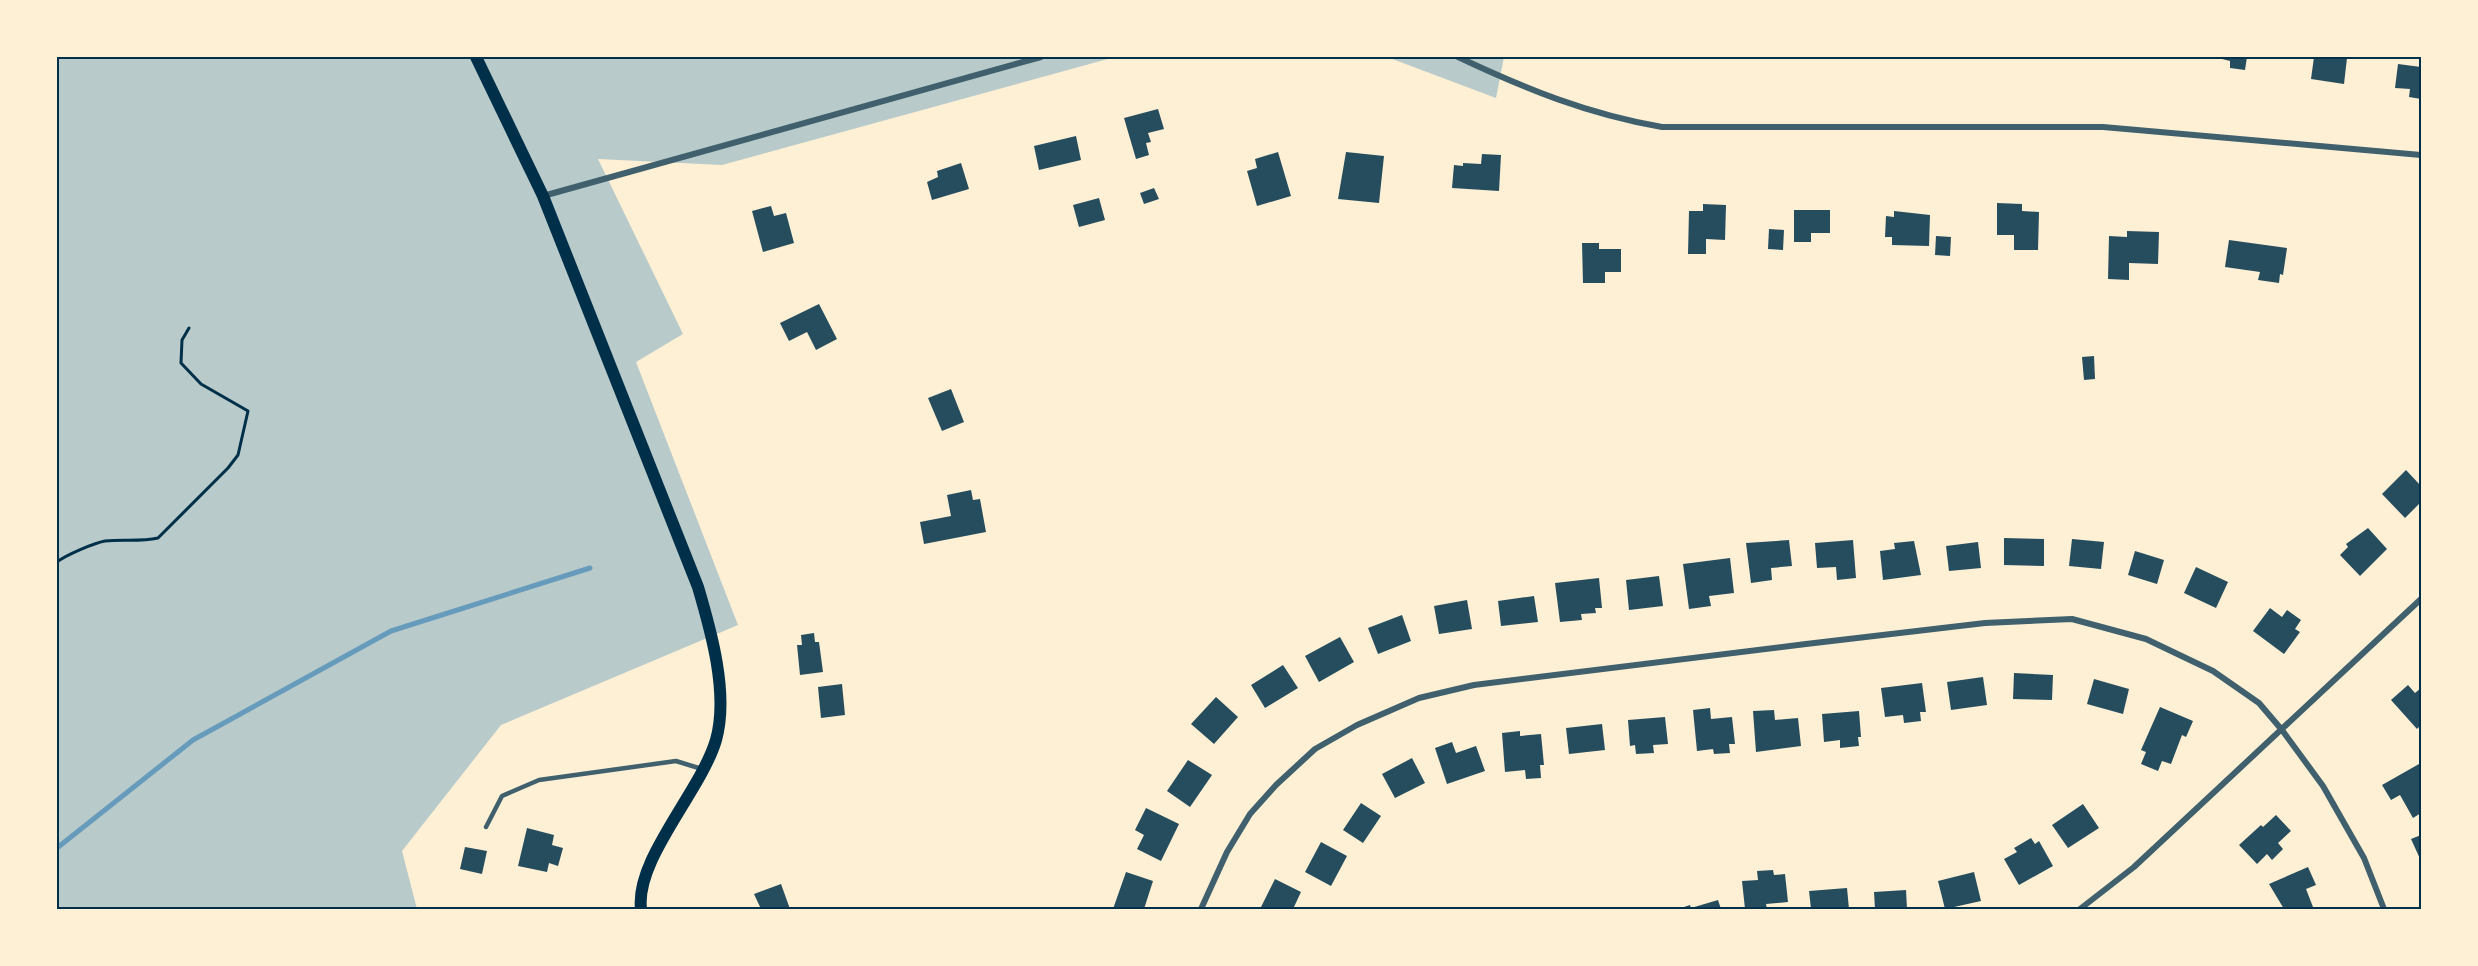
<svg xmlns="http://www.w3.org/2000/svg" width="2478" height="966" font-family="'Fira Sans Condensed',sans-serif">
<rect width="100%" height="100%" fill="#fdf0d5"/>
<g fill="#b9caca">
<path d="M57,57H1115L722,165L598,159L683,334L636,362L738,625L501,725L402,851L417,909H57Z"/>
<path d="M1387,57H1504L1496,98Z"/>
</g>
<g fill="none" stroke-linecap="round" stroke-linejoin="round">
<path stroke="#669bbc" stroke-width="5" d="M57,848L193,740L391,631L590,568"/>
</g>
<g fill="#264d5e">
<path d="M2214,57H2247L2245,70L2230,68V61Z"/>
<path d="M2314,57L2347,58L2344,84L2311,79Z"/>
<path d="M2398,64L2421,67V99L2409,97L2410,89L2395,88Z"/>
<path d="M1158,109L1164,129L1148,133L1151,142L1146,143L1149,155L1136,159L1124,118Z"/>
<path d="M1076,136L1081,160L1039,170L1034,146Z"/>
<path d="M1278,152L1291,196L1257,206L1247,171L1257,168L1255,159Z"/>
<path d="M1346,152L1384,156L1379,203L1338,199Z"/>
<path d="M1482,154L1501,155L1499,191L1452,188L1454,165L1463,166V163L1481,164Z"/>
<path d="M961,163L969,189L932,200L927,182L938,177L937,171Z"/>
<path d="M1154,188L1159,199L1144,204L1140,193Z"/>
<path d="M1099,198L1105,220L1079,227L1073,205Z"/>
<path d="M1997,203L2022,204V211L2039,212L2038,250H2014V235H1997Z"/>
<path d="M1703,204L1726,205L1725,240L1706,239V254H1688L1689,211H1703Z"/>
<path d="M771,206L774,216L786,213L794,243L763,252L752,211Z"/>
<path d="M1794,210H1830V233H1811V242H1794Z"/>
<path d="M1894,211L1930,215L1929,246L1892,245V237H1885L1886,216L1894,217Z"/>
<path d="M1769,229L1784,230L1783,250L1768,249Z"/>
<path d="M2127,231L2159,232L2158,264L2129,263V280L2108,279L2109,236L2127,237Z"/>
<path d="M1936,236L1951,237L1950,256L1935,255Z"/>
<path d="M2229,240L2287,248L2283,275L2280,274L2279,283L2258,280L2260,272L2225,267Z"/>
<path d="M1582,243H1599V249H1621V272H1605V283H1583Z"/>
<path d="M819,304L837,339L816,350L807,332L789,341L780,323Z"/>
<path d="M2094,356L2095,379L2084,380L2082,357Z"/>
<path d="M951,389L964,422L942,431L928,398Z"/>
<path d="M2406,470L2421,486V502L2405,518L2382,494Z"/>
<path d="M971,490L973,500L980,499L986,532L924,544L920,522L951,516L947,495Z"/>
<path d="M2368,528L2387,549L2360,576L2340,555L2348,547L2346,544Z"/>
<path d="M2004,538L2044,539V566L2004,565Z"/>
<path d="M2072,539L2104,542L2101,569L2069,566Z"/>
<path d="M1789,540L1792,566L1771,568L1772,580L1751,583L1746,543Z"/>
<path d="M1853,540L1856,578L1837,580L1836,567L1817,568L1815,543Z"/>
<path d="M1914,541L1921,575L1883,580L1880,551L1895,549L1894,543Z"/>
<path d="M1978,542L1981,568L1949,571L1946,546Z"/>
<path d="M2135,551L2164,560L2157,584L2128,575Z"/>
<path d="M1730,558L1734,593L1709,596L1711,606L1689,609L1683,564Z"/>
<path d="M2196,567L2228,582L2216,608L2184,593Z"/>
<path d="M1659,576L1663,606L1629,610L1626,580Z"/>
<path d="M1599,578L1602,608H1595L1596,613L1581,614L1582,620L1560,622L1555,583Z"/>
<path d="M1534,596L1538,622L1501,626L1498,601Z"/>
<path d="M1467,600L1472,629L1439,634L1434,606Z"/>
<path d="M2270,608L2282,617L2287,610L2301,620L2295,629L2300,632L2284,654L2253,631Z"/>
<path d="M1402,615L1411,641L1378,654L1368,628Z"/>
<path d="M814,633L815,642H819L823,672L800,675L797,645H802L801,635Z"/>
<path d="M1340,637L1354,662L1319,682L1305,656Z"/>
<path d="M1283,665L1298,688L1265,708L1251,685Z"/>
<path d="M2014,673L2053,675L2052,700L2013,699Z"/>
<path d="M1983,677L1987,705L1951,710L1947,682Z"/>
<path d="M2094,679L2129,689L2123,714L2087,704Z"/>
<path d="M1922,683L1926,712H1920L1921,721L1904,723L1903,715L1885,717L1881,688Z"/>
<path d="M842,684L845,715L821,718L818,687Z"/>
<path d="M2408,685L2415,693L2421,688V725L2417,729L2391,700Z"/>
<path d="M1216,697L1238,717L1214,744L1191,724Z"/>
<path d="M2160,707L2193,721L2186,737L2182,735L2171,764L2162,761L2158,771L2141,764L2146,752L2141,750Z"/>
<path d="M1710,708L1711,719L1732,717L1735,744H1729L1730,753L1714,754L1713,749L1697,751L1693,710Z"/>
<path d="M1774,710L1775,720L1798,718L1801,746L1756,752L1753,711Z"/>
<path d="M1859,711L1861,737H1858L1859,746L1840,748V740L1824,742L1822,714Z"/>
<path d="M1665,717L1668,744L1653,745L1654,753L1636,754L1635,745L1630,746L1628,720Z"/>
<path d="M1602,724L1605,750L1569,754L1566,728Z"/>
<path d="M1520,731V736L1541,734L1544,765H1540L1541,778L1526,779L1525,770L1505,772L1502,733Z"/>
<path d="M1452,742L1456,753L1476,746L1485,771L1447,784L1435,748Z"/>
<path d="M1412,758L1425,783L1395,798L1382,774Z"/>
<path d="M1188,760L1212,775L1190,807L1167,791Z"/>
<path d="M2419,764L2421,813L2413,818L2400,795L2391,800L2382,785Z"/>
<path d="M1361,803L1381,816L1363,843L1343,830Z"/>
<path d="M2083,804L2099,828L2068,848L2052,825Z"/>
<path d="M1146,808L1179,824L1161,861L1137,849L1144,835L1135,830Z"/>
<path d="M2276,815L2291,831L2278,843L2283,849L2272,860L2267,854L2257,864L2239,845L2261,825L2263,827Z"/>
<path d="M527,828L554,835L552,845L563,848L558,866L549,863L547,872L518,866Z"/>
<path d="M2421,835V861L2411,839Z"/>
<path d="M2031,838L2035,844L2039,841L2053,866L2019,885L2004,859L2017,852L2014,848Z"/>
<path d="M1321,842L1347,856L1331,886L1305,872Z"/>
<path d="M465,847L487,851L482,874L460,869Z"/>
<path d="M2308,867L2316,885L2306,889L2313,907L2284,909L2269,884Z"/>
<path d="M1773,870L1774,875L1785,874L1788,902L1766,904L1767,909H1745L1742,881L1758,880L1757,871Z"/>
<path d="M1126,872L1153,881L1144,909H1113Z"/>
<path d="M1974,872L1981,901L1945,909L1938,881Z"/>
<path d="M1275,879L1301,892L1293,909H1260Z"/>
<path d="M781,884L790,909H761L754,894Z"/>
<path d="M1847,888L1849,909H1811L1809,891Z"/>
<path d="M1906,890L1907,909H1875L1874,892Z"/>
<path d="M1718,900L1721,909H1678L1690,905L1691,908Z"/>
</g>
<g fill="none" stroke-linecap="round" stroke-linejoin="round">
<path stroke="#003049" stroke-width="3" d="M57,562C66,555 94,543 105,541C123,539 140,542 158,538L228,468L238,455L248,411L201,384L181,363L182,340L189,328"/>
<path stroke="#3f606c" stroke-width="4.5" d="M486,827L502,796L539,780L676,761L702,769"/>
<g stroke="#3f606c" stroke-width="6">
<path d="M1458,57C1526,89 1587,114 1662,127H2103L2421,155"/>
<path d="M543,196L1041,57"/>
<path d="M1201,909L1227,852L1250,814L1276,785L1315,749L1357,725L1419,698L1474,685L1806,644L1985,623L2072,619L2146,639L2213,671L2259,703L2282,730L2323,786L2364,858L2384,909"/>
<path d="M2080,909L2134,867L2421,599"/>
</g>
<path stroke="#003049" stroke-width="12" d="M476,57L543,196L698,587C711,631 729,694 716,740C701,791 635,859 641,909"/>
</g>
<rect width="2478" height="966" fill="none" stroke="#fdf0d5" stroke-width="117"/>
<rect x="58" y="58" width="2362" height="850" fill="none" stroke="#003049" stroke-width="2"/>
</svg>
